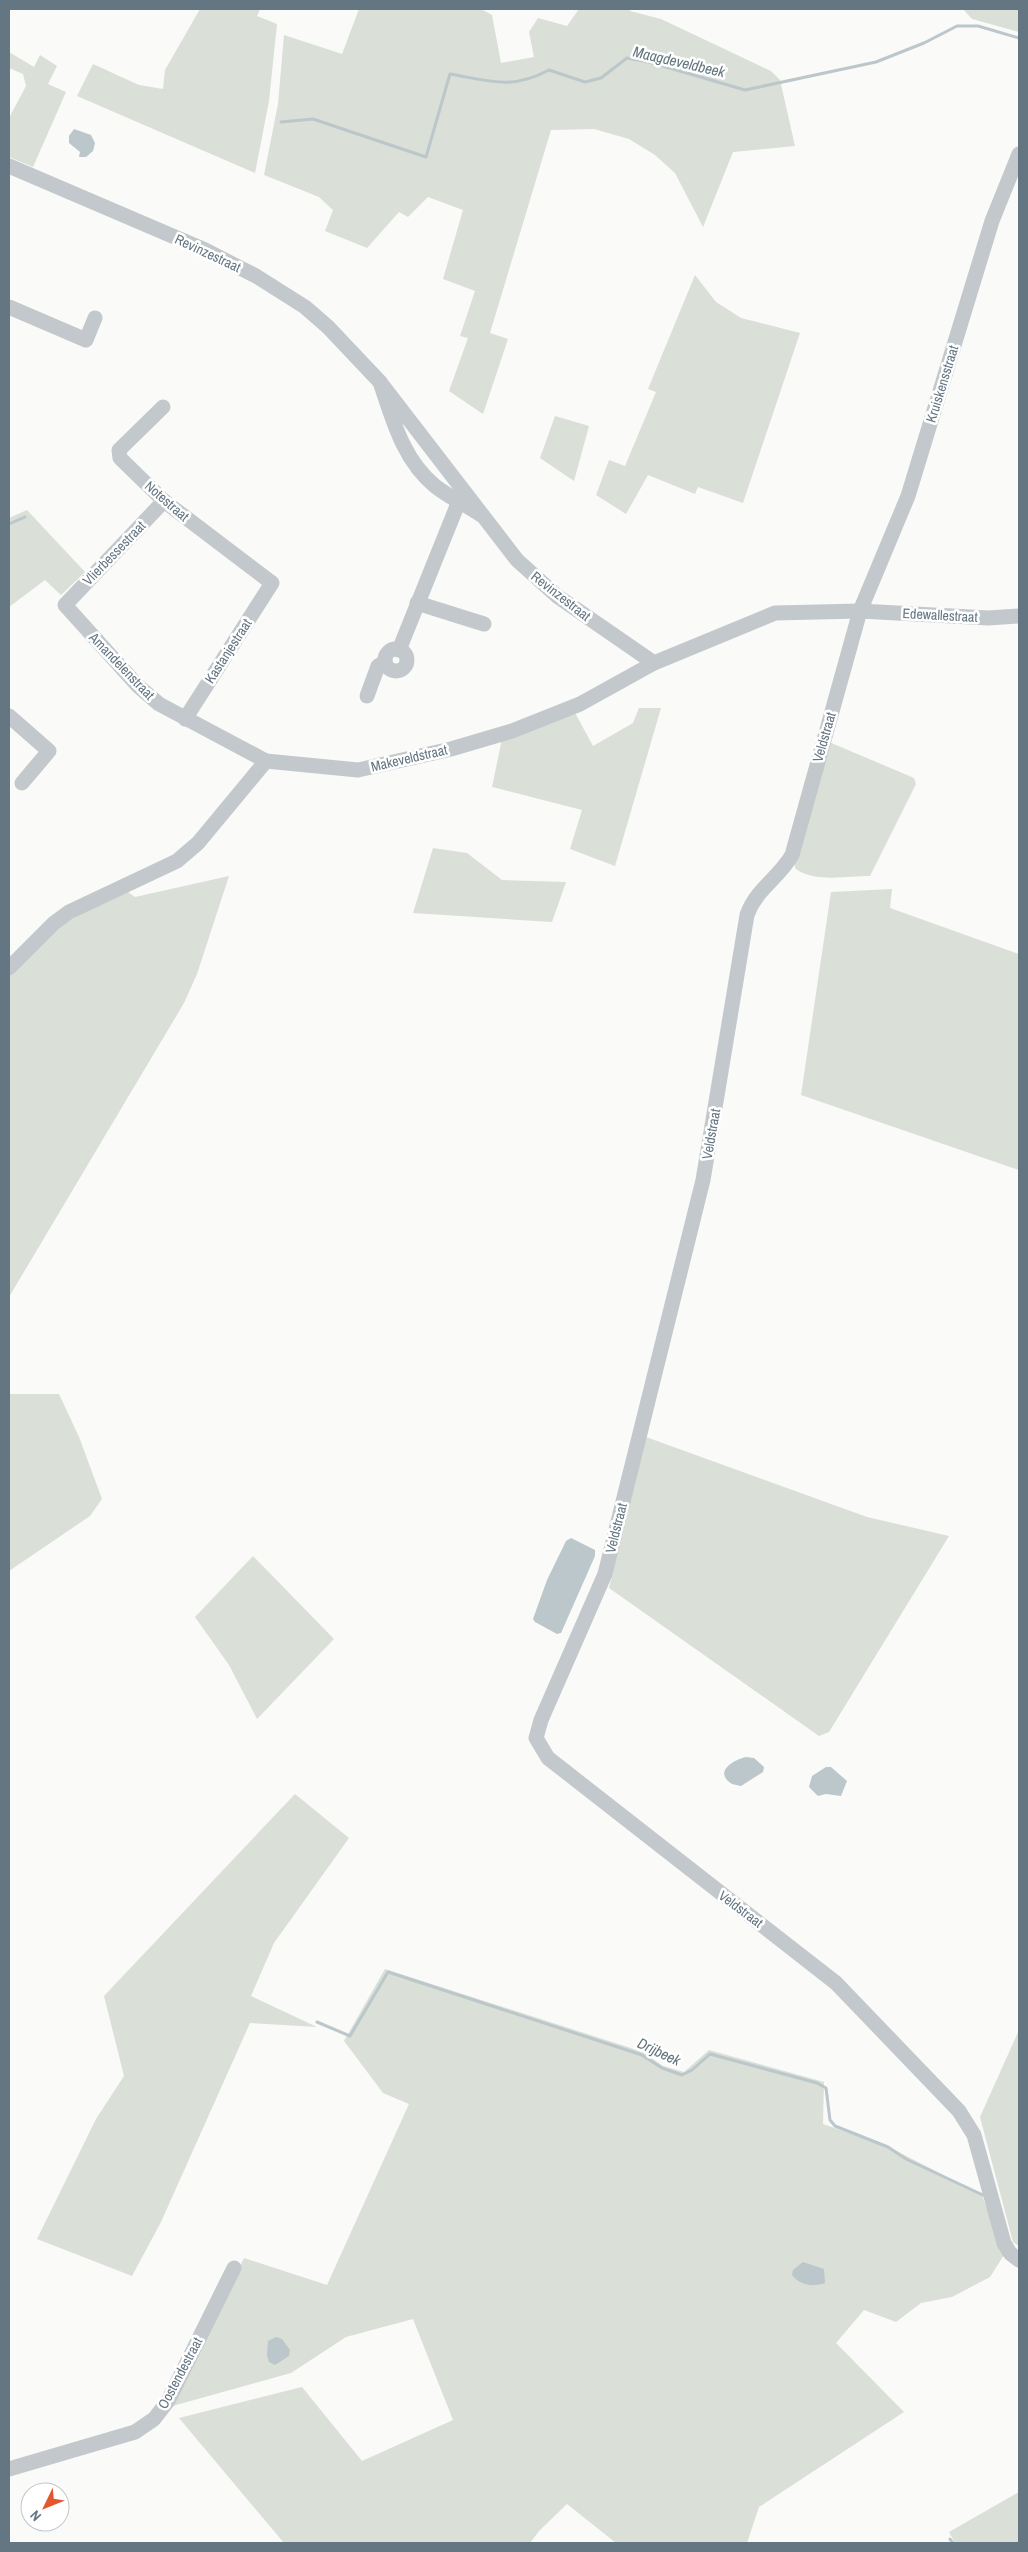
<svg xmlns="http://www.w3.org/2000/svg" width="1028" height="2552" font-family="'Archivo Narrow',sans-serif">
<rect width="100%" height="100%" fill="#fafaf8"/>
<g fill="#dadfd7">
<path d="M200,9H260L257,16L277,24L269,101L255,173L77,96L93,64L139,85L163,89L165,70Z"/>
<path d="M359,9H481L492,15L501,63L534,57L529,32L538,18L567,26L579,9H630V11L661,19L771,71L780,80L795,146L733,152L703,227L675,173L655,155L629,139L594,129L551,130L490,333L508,339L483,414L449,391L468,338L460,336L475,291L443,279L463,210L428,197L408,217L399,212L367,248L325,231L333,210L319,197L264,175L278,104L284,35L342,54Z"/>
<path d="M963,9L1019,10V32L972,19Z"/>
<path d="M9,52L34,67L40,55L57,66L48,84L66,92L33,167L9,157V118L26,86L23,74L9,68Z"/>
<path d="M695,275L716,302L741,318L800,333L743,503L698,487L695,494L648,475L626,514L596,495L609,460L625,466L656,392L648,389Z"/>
<path d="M555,416L589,426L574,481L540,458Z"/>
<path d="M27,510L85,572L61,595L45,580L9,607V518Z"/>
<path d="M639,708H661L615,866L570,849L582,810L492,787L502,739L552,723L574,711L593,746L633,723Z"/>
<path d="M829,742L914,778L916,784L870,876C848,876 812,883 795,868V859Z"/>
<path d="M433,848L467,853L502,880L566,882L552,922L413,913Z"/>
<path d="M229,876L197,974L184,1003L9,1297V974L59,926L125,890L135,897Z"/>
<path d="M892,889L890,908L1019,954V1170L801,1095L831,892Z"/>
<path d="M9,1394H59L79,1437L102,1499L90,1516L9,1571Z"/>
<path d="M646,1437L867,1517L949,1536L829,1732L819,1736L609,1588Z"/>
<path d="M253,1556L334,1639L257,1719L229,1665L195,1617Z"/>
<path d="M295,1794L349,1838L274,1943L251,1996L317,2027L250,2023L161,2222L132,2276L37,2239L96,2119L124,2076L104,1996Z"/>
<path d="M385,1969L631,2048L644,2053L663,2066L684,2072L709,2050L824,2082L823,2124L887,2146L982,2195L1004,2255L990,2277L952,2297L921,2303L896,2322L864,2310L836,2343L904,2412L759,2507L747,2543H616L567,2504L539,2531L530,2543H284L179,2418L302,2387L362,2461L453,2420L413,2319L346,2337L291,2373L169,2407L244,2258L327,2285L409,2104L383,2093L344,2041Z"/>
<path d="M1019,2030V2246L1013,2242L980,2117Z"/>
<path d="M1019,2492V2543H955L949,2532Z"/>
</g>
<g fill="#bbc7cb">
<path d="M74,129L91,135L95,143L93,151L86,157H79L80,152L69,143V136Z"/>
<path d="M571,1538L595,1550V1556L561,1633L557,1634L535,1622L533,1619L547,1580L566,1541Z"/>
<path d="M746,1757L754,1758L764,1767L763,1772L741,1786L732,1784C713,1772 733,1760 746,1757Z"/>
<path d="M826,1767H831L847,1781L841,1796L826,1794L818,1796L809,1787L812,1776Z"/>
<path d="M803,2262L824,2269L825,2283C813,2287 801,2286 792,2275L793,2270Z"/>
<path d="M276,2337L282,2339L290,2350L289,2356L275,2365L269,2362L267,2355L268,2341Z"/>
</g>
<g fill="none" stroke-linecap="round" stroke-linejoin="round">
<g stroke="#bbc7cb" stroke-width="3">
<path d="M281,122L313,119L426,157L450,74C490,81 512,90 549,70L585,82L601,78L627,58L649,62L745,90L876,62L924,43L957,26H978L1019,38"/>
<path d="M9,524L25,517"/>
<path d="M317,2022L350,2036L388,1972L642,2055L662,2068L682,2075L692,2070L710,2054L817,2083L826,2088L830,2120L835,2126L888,2147L906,2159L985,2196"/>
<path d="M950,2539L953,2543"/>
</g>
<g stroke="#c3c8cc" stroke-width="15">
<path d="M1019,154L992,221L908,496L860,611L792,855C779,878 756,889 747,915L703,1180L605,1574L541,1720L536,1738L548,1758L836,1983L959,2111L974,2135L1004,2243L1010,2253L1019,2260"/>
<path d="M9,166L205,250L256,276L305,307L328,327L380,382"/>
<path d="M9,307L86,340L95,318"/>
<path d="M163,407L119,450L120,458L164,501L272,583L185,719"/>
<path d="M164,501L65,605L138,686L159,704L266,761"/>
<path d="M481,515C466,505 449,497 435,486C403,460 393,420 380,382L517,560L557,596L654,663"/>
<path d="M417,603L484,624"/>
<circle cx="396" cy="660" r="11"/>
<path d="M399,650L459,501"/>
<path d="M367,696L378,666L385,662"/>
<path d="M9,716L49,751L22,783"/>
<path d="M9,968L54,923L69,912L177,861L198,843L266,761L358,770L451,749L512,731L580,704L654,663L775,613L860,611L988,618L1019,616"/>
<path d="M9,2469L135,2432L154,2419L168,2401L234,2268"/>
</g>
</g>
<g text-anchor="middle" stroke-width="5" stroke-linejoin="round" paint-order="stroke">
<g font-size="14" fill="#657683" stroke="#fff">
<text transform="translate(208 253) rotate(25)" y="5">Revinzestraat</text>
<text transform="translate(942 384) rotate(-73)" y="5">Kruiskensstraat</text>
<text transform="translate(167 501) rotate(41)" y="5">Notestraat</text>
<text transform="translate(114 553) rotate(-46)" y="5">Vlierbessestraat</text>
<text transform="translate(561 596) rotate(38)" y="5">Revinzestraat</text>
<text transform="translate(940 615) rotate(3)" y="5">Edewallestraat</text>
<text transform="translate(228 651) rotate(-57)" y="5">Kastanjestraat</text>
<text transform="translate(122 666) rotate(46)" y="5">Amandelenstraat</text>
<text transform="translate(824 737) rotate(-74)" y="5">Veldstraat</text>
<text transform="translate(409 758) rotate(-13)" y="5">Makeveldstraat</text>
<text transform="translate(711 1134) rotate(-80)" y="5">Veldstraat</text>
<text transform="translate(616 1528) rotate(-76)" y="5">Veldstraat</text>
<text transform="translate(741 1909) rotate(37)" y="5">Veldstraat</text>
<text transform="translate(180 2373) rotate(-62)" y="5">Oostendestraat</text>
</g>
<g font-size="15" font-style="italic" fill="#60757c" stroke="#fff">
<text transform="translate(679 62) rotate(13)" y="5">Maagdeveldbeek</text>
<text transform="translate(659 2052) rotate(25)" y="5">Drijbeek</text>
</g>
</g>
<rect width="1028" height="2552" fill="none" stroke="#657683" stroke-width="20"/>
<g transform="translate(45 2507) rotate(227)"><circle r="24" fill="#ffffff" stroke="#c1c8cd"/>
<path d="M0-4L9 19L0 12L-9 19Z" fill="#e4572e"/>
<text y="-8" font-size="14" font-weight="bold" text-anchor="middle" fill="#657683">N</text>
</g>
</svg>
